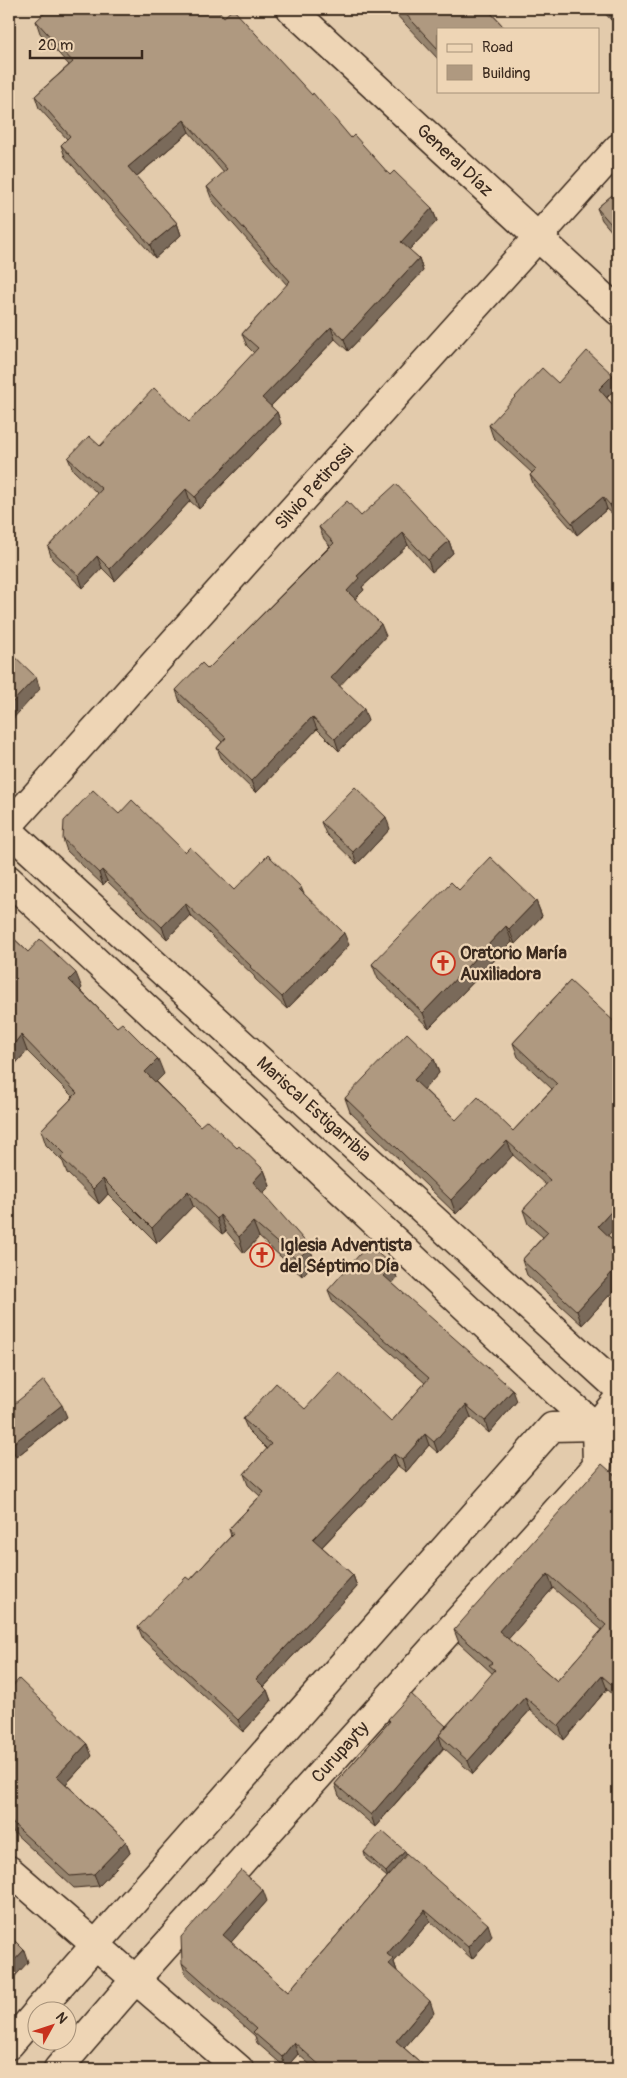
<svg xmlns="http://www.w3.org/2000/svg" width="627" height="2078" font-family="Pangolin,sans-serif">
<rect width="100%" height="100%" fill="#e3cbac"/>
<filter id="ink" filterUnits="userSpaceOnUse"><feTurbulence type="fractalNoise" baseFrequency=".02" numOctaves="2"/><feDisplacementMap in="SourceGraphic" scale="10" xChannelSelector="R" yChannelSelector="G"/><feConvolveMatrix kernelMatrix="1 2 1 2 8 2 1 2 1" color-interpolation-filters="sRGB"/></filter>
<g filter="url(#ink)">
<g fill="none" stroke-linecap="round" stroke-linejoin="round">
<g stroke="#3b2a1e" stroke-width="31">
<g id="street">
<path d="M291,9L618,311"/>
<path d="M9,825L618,148"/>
<path d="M9,1870L239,2069"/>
<path d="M38,2010L552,1427L596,1426"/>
<path d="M9,2045L38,2011"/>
<path d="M58,2069L135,1980L597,1466L596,1426L618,1399"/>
</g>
</g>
<g stroke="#3b2a1e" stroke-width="31">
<g id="secondary">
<path d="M9,831L618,1388"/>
<path d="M9,880L562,1397L618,1446"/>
</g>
</g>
<use href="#street" stroke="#eed5b5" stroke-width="28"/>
<use href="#secondary" stroke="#eed5b5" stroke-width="28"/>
</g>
<g fill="#96846e" stroke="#3b2a1e" fill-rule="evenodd">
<path d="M391,9H487L503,26L504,29H438V59Z"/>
<path d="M601,9H618L612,21Z"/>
<path d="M224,17L351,138L390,175L432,208L437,221L409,250L419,258L423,271L348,351L335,339L271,406L277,412L281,424L199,509L190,501L115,581L102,568L83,588L52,559L48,547L98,494L73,470L68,458L100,446L189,422L254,353L247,346L242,334L287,285L212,200L207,187L224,173L189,132L136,177L177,223L181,235L155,258L65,157L61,145L67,139L39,108L35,96L69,65L40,33L36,21Z"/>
<path d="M618,190V239L602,220L597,208Z"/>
<path d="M558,383L617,387L607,398L618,411V514L615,516L607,509L577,535L534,486L530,475L532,473L493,437L489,425Z"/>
<path d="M361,516L449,541L453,553L432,572L408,545L362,587L364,590L355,599L386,636L339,685L368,721L339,751L317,729L256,793L222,760L217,748L222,742L180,702L176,690L208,669L330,546L324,539L319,527Z"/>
<path d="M119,814L185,852L234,890L304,894L349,945L287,1009L255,979L254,976L190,915L167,939L107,881L103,885L67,851L63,839Z"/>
<path d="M321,822L390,829L357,864L326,834Z"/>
<path d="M459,890L536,901L542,916L515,944L512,942L429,1028L378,979L372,964Z"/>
<path d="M9,934L28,952L82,988L80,990L164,1074L156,1082L200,1126L237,1148L264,1170L270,1186L263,1193L315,1263L302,1276L259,1237L244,1253L226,1231L222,1234L193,1206L157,1243L108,1194L99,1204L67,1173L63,1162L46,1145L41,1130L73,1097L27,1051L9,1071Z"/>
<path d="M570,981L608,1235L618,1245V1286L582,1325L527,1275L522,1260L543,1237L528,1224L523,1210L546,1185L513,1155L456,1214L350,1112L345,1098L434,1059L439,1073L424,1089L456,1120L513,1131L552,1089L518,1057L513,1043Z"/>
<path d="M393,1266L397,1278L392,1283L517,1401L489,1433L471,1417L438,1453L429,1445L406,1472L398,1466L322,1547L353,1575L357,1587L264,1687L267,1690L271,1701L243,1732L143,1639L138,1627L190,1580L231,1536L229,1529L260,1496L248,1485L244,1474L267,1449L248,1430L243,1419L305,1409L391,1422L425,1383L333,1302L328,1290Z"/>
<path d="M9,1408L67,1417L16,1457L9,1448Z"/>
<path d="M618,1478V1699L607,1689L564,1740L530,1710L473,1774L444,1748L375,1827L339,1796L335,1784L389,1722L388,1719L446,1726L493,1674L459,1643L454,1630ZM553,1588L602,1630L557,1681L508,1639Z"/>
<path d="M9,1690L92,1756L66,1784L126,1841L130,1853L99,1886L74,1888L9,1828Z"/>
<path d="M405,1851L406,1855L492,1936L472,1959L430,1921L394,1962L397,1971V1972L434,2013L404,2048L428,2069H315L298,2054L286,2068L257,2043L255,2036L186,1975L182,1963L267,1901L231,1942L288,1992L387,1877L366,1859L364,1852Z"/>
</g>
<g fill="#7a6b5a" stroke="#3b2a1e">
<path d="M607,9H618V15L612,21Z"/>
<path d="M184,120L189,132L132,180L128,167Z"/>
<path d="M432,208L437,221L405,254L401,242Z"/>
<path d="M177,223L181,235L155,258L150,245Z"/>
<path d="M419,258L423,271L348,351L344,339Z"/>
<path d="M331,327L335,339L267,410L262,398Z"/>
<path d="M613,375L617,387L603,401L599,389Z"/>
<path d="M277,412L281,424L199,509L195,497Z"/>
<path d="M9,464L12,474L9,477Z"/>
<path d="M186,489L190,501L115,581L110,569Z"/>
<path d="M603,497L607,509L577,535L572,523Z"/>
<path d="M618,498V514L615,516L610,505Z"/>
<path d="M403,533L408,545L362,587L364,590L351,603L347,591L357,576Z"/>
<path d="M449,541L453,553L432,572L428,560Z"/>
<path d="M97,556L102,568L83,588L79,576Z"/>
<path d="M381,624L386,636L336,690L331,678Z"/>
<path d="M36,677L40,689L9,723V706Z"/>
<path d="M364,709L368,721L339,751L335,739Z"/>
<path d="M312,717L317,729L256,793L251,781Z"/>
<path d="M386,817L390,829L357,864L353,852Z"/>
<path d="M102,870L107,881L103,885L99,873Z"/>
<path d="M301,887L306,899L299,889Z"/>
<path d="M536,901L542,916L515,944L509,929Z"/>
<path d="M185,903L190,915L167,939L162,927Z"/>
<path d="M506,926L512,942L429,1028L423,1013Z"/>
<path d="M344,933L349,945L287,1009L282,997Z"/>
<path d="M76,973L82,988L75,996L69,980Z"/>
<path d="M21,1035L27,1051L9,1071V1050Z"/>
<path d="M158,1059L164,1074L151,1087L145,1072Z"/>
<path d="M434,1059L439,1073L420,1094L414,1080Z"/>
<path d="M507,1141L513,1155L456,1214L451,1200Z"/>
<path d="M264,1170L270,1186L259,1197L253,1182Z"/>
<path d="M103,1179L108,1194L99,1204L93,1189Z"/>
<path d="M188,1191L193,1206L157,1243L152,1228Z"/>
<path d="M618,1204V1224L604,1240L598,1226Z"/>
<path d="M220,1215L226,1231L222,1234L217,1219Z"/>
<path d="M253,1222L259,1237L244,1253L239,1237Z"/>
<path d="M310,1247L315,1263L302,1276L297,1260Z"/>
<path d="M393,1266L397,1278L388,1288L384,1276Z"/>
<path d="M618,1266V1286L582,1325L577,1311Z"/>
<path d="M513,1390L517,1401L489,1433L485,1421Z"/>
<path d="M62,1405L67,1417L16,1457L11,1445Z"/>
<path d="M466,1405L471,1417L438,1453L434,1442Z"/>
<path d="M425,1434L429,1445L406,1472L402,1460Z"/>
<path d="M394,1454L398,1466L318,1551L313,1539Z"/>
<path d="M548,1574L553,1588L504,1644L499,1631Z"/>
<path d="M353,1575L357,1587L260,1691L256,1679Z"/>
<path d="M602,1676L607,1689L564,1740L559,1726Z"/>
<path d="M267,1690L271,1701L243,1732L238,1720Z"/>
<path d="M525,1697L530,1710L473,1774L468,1761Z"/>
<path d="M439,1736L443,1748L375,1827L371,1815Z"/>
<path d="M87,1744L92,1756L62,1788L57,1776Z"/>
<path d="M126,1841L130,1853L99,1886L94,1874Z"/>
<path d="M405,1851L407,1857L388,1878L386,1872Z"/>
<path d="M263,1890L267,1901L227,1947L223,1935Z"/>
<path d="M425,1910L430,1921L394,1962L397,1971L393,1976L389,1964L387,1954Z"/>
<path d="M488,1924L492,1936L472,1959L468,1947Z"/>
<path d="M24,1950L28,1962L9,1983V1966Z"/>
<path d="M430,2001L434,2013L400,2053L396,2041Z"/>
<path d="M294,2042L298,2054L286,2068L282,2057Z"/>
</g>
<g fill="#af9980" stroke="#3b2a1e" fill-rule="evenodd">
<path d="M49,9H217L224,17L233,9L312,95L313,93L351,138L354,135L390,175L394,171L432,208L401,242L419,258L344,339L331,327L262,398L277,412L195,497L186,489L110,569L97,556L79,576L48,547L102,489L68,458L89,436L100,446L154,388L189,422L258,348L242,334L290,281L207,187L227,169L184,120L128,167L177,223L150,245L61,145L70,136L35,96L73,62L36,21Z"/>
<path d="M401,9H487L503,26L500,29H438V49Z"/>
<path d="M618,190V232L597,208Z"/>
<path d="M587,351L613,375L599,389L618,411V498L610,505L603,497L572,523L530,475L536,469L489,425L542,368L558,383Z"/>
<path d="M396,484L449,541L428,560L403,533L357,576L359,578L347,591L381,624L331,678L364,709L335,739L312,717L251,781L217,748L226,738L176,690L202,663L208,669L334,543L319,527L347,501L361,516Z"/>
<path d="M9,651L36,677L9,706Z"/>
<path d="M355,787L386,817L353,852L321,822Z"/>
<path d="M93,790L119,814L132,800L185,852L190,847L234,890L268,855L301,887L299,889L344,933L282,997L250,967L251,966L185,903L162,927L102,870L99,873L63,839L64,821Z"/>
<path d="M490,857L536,901L509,929L506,926L423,1013L372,964L451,882L459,890Z"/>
<path d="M9,934L28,952L40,939L76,973L69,980L117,1027L122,1023L158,1059L145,1072L200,1126L207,1120L237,1148L239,1146L264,1170L253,1182L310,1247L297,1260L253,1222L239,1237L220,1215L217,1219L188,1191L152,1228L103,1179L93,1189L61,1158L65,1154L41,1130L77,1093L21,1035L9,1050Z"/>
<path d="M570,981L618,1025V1204L598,1226L618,1245V1266L577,1311L522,1260L548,1232L523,1210L550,1180L507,1141L451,1200L345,1098L407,1033L434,1059L414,1080L456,1120L478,1097L513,1131L557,1084L513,1043Z"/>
<path d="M368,1245L393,1266L384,1276L513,1390L485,1421L466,1405L434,1442L425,1434L402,1460L394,1454L313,1539L353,1575L256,1679L267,1690L238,1720L138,1627L186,1577L190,1580L233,1534L229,1529L264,1492L244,1474L271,1444L243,1419L276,1383L305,1409L339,1372L391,1422L429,1378L328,1290Z"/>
<path d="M44,1380L62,1405L11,1445L9,1442V1408Z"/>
<path d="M602,1464L618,1478V1690L602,1676L559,1726L525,1697L468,1761L439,1735L495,1670L489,1665L492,1663L454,1630ZM548,1574L606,1625L557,1681L499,1631Z"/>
<path d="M19,1679L87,1744L57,1776L126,1841L94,1874L70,1876L9,1820V1690Z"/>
<path d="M411,1694L446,1726L439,1735H440L371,1815L335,1784L390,1721L388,1719Z"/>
<path d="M382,1831L405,1851L386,1872L364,1852Z"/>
<path d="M407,1854L488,1924L468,1947L425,1910L387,1954L393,1959L389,1964L430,2001L396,2041L428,2069H324L294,2042L282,2057L253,2032L256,2029L182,1963L181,1937L241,1870L263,1890L223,1935L288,1992Z"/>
<path d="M9,1935L24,1950L9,1966Z"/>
</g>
</g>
<defs>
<g id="church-ring" transform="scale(1.25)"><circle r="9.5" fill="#eed5b5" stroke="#c8321e" stroke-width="1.5"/><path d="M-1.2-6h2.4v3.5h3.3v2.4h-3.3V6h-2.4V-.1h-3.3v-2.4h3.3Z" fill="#c8321e"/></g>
</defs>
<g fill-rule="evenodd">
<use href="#church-ring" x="443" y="963"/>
<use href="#church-ring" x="262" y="1255"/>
</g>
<g text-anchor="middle" stroke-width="4.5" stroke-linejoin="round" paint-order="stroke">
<g font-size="18" fill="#3b2a1e" stroke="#eed5b5">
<text transform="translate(455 160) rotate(43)" y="6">General Díaz</text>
<text transform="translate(314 487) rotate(-48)" y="6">Silvio Petirossi</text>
<text transform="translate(314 1109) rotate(42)" y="6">Mariscal Estigarribia</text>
<text transform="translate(340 1752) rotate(-48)" y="6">Curupayty</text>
</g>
<g font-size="18" font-weight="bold" fill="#3b2a1e" stroke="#eed5b5" text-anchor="start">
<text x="460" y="959">Oratorio María<tspan x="460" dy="21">Auxiliadora</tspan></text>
<text x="280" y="1251">Iglesia Adventista<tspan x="280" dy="21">del Séptimo Día</tspan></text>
</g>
</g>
<rect width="627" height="2078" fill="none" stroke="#eed5b5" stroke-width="30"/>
<rect x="15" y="15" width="597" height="2048" fill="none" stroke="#3b2a1e" stroke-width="2" filter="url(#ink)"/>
<rect x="437" y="28" width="162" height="65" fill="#eed5b5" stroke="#a69179"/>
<rect x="447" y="44" width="25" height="8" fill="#eed5b5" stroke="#a69179"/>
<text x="482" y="52" font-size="15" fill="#3b2a1e">Road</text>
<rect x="447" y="65" width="25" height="15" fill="#af9980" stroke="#a69179"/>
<text x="482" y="78" font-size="15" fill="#3b2a1e">Building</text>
<g transform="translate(52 2026) rotate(50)"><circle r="24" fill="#eed5b5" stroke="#a69179"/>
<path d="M0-4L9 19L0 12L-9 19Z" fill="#c8321e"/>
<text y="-8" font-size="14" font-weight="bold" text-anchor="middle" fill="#3b2a1e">N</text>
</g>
<path d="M30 50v8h112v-8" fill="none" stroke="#3b2a1e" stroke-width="2.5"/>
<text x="38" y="50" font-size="15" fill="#3b2a1e" stroke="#eed5b5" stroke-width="4" paint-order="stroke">20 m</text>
</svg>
